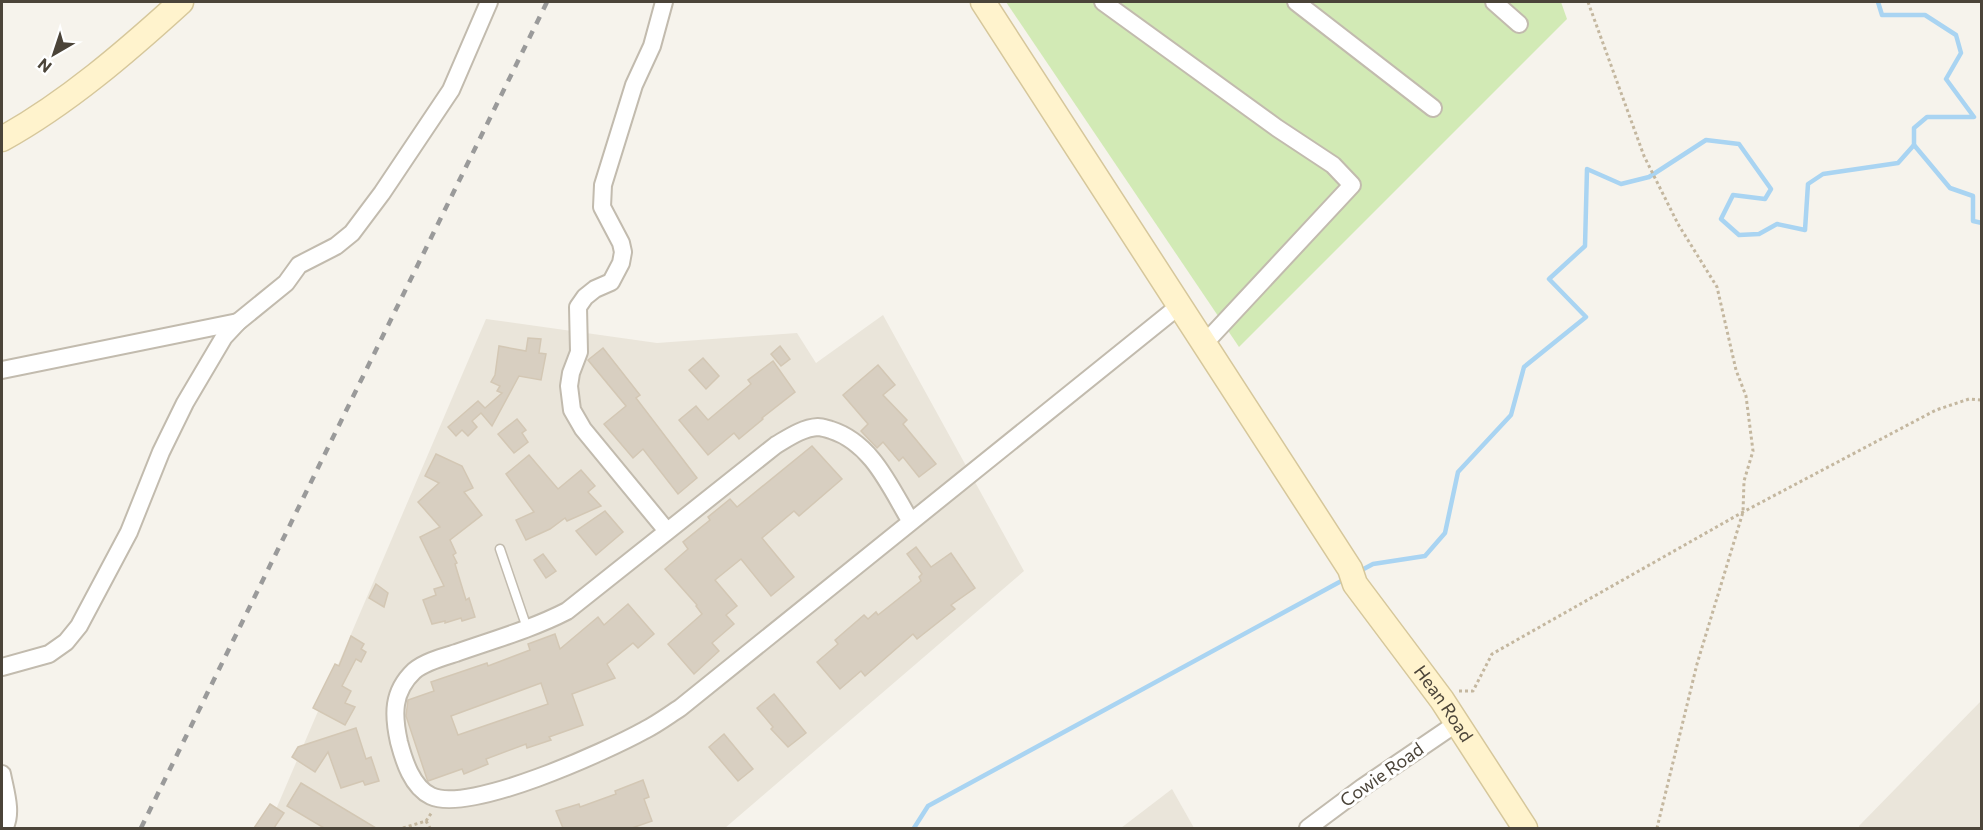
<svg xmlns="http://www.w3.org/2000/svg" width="1983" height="830" font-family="Commissioner,sans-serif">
<rect width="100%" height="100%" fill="#f6f3ec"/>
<g fill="#eae5da">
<path d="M883,315L1024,571L725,828H268L486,319L657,343L797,333L816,363Z"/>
<path d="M1981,701V828H1859V826Z"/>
<path d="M1172,789L1194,828H1121Z"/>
</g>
<path fill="#d2eab5" d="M1006,2H1561L1567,19L1239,347Z"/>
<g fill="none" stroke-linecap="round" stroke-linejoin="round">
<g stroke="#a9d4f2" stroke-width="4.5">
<path d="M1878,2L1882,15H1925L1956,35L1961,53L1946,79L1974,117H1927L1914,128V145L1950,188L1973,196V221L1982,223"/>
<path d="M1358,572L1373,564L1425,556L1445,533L1458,472L1511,415L1524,367L1586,317L1549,279L1585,246L1587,169L1621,184L1649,177L1706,140L1739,144L1771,189L1765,199L1733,195L1721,219L1739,235L1759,234L1777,224L1805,230L1808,184L1823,174L1898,163L1914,145"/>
<path d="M914,828L928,806L1345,579"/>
</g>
</g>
<g fill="#d8cfc1" stroke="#d3c7b4" stroke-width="1.5" fill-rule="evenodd">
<path d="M528,338L541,339L539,353L546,354L541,380L519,376L492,426L481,413L472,421L477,427L468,436L462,430L456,436L448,427L478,401L485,408L502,393L497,391L500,386L491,382L495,375L499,346L526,351Z"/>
<path d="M780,346L790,359L781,366L771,354Z"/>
<path d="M603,348L640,395L636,398L697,478L678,494L643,449L633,458L604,424L626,406L588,360Z"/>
<path d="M703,358L719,376L706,389L689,370Z"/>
<path d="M773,361L795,392L762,418L763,419L739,439L734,433L708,455L679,420L696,406L708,420L751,384L748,380Z"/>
<path d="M878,365L895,385L883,395L907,420L903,424L936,464L919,477L903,457L899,461L883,442L877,448L861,431L868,424L843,395Z"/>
<path d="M517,419L526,430L522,433L528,442L514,453L498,434Z"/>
<path d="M812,446L842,479L799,516L794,511L762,538L794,577L771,596L741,559L715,580L737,606L726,615L734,624L712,643L719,651L694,674L668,644L702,614L696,606L697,605L665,569L688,549L683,542L710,520L708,517L730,499L737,507Z"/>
<path d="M436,454L462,466L473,488L464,492L482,515L450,540L456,553L453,555L457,563L455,564L466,600L469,598L475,617L462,621L461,618L445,623V621L432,624L423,600L436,595L434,589L444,586L420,537L440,527L418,502L439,483L425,476Z"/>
<path d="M529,455L558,489L581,470L595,486L588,492L601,506L567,521L565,518L550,529L526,540L516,520L534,512L506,474Z"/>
<path d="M605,511L623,532L596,555L576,531Z"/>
<path d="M916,547L931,567L951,553L975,588L951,605L955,609L917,639L913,634L865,676L861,671L840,689L817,662L838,644L835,640L864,615L868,619L876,612L878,615L921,581L919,577L922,574L907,554Z"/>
<path d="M543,554L556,571L546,578L534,560Z"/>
<path d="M376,584L388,593L384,607L369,598Z"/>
<path d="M628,604L654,634L638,648L633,643L607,664L615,678L572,694L583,725L549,737L551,740L527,748L526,744L486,759L488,764L464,774L462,769L428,781L427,779L406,716L408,700L434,691L431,682L487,663L488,666L530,650L528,644L555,634L560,649L598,617L604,625ZM541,683L548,704L458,735L451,716Z"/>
<path d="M351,636L364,644L361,649L366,652L361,662L356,659L342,686L351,691L345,703L355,707L345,725L313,708L335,664L339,666Z"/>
<path d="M774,694L806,733L788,747L771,729L773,727L757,708Z"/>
<path d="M356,728L366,759L371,757L379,781L365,785L363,781L341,788L328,752L315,772L292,757L298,747Z"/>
<path d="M724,734L753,769L738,781L709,747Z"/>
<path d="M643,780L649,797L644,799L652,821L632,828H563L556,811L579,804L580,807L616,794L615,791Z"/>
<path d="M301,783L376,828H324L287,806Z"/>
<path d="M270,804L284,813L274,828H254Z"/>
</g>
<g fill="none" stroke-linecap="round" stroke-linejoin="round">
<g stroke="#c2bbae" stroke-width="11">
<path id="lane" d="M500,549L527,628"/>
</g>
<g stroke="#c2bbae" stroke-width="20">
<g id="street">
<path d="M664,2L652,46L634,85L603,185L602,207L621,243L623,252L621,263L611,282L595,289L585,297L578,307L579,352L571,373L569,386L572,410L583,429L667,531"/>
<path d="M1103,2L1277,128L1333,165L1352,185L1203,345"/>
<path d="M1296,2L1433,108"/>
<path d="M1494,2L1519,24"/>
<path d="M2,370L238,322"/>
<path d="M911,522C890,487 872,443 831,430C827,429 822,427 818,427C802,428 788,438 776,445L567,611C532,629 493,640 456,653C443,657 424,662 414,671C392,692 393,715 399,742C404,761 412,787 431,796C469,814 607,751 645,730C657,724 669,715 680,708L1179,306"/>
<path d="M2,667L49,654L66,642L79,626L129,532L161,452L185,403L224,337L238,322L286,283L299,265L336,246L352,233L382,193L451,90L489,2"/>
<path d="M2,774C5,790 13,814 4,828"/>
<path d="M1308,828L1363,787L1457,723"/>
</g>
</g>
<g stroke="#d6c79b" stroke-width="27">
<g id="secondary">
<path id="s1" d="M983,2L1350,569L1355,584L1442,700L1525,828"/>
<path d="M2,139C67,103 126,52 181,2"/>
</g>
</g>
<g stroke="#c4b79f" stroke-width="3" stroke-dasharray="3 3" stroke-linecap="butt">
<path d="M1588,2L1644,156L1678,224L1717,287L1736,370L1746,396L1753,451L1744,481L1743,512L1697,664L1657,828"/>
<path d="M1459,691H1473L1492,654L1743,512L1936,410L1969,399L1982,400"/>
<path d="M426,821L430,828"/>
<path d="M403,828L426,821L432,812"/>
</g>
<use href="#lane" stroke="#fff" stroke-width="8"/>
<use href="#street" stroke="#fff" stroke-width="16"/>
<use href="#secondary" stroke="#fff3cd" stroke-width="24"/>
<path stroke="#9a9a9a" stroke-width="4.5" stroke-dasharray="8 8" stroke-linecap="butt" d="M141,828L547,2"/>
</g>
<g text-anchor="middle" stroke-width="6" stroke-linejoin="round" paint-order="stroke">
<g font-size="18" fill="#4b4439" stroke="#fff">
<text dy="6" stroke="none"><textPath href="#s1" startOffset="840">Hean Road</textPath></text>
<text transform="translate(1382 775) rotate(-35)" y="6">Cowie Road</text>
</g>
</g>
<rect width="1983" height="830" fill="none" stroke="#4b4439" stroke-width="6"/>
<g transform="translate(54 54) rotate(219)" stroke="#ffffff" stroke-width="4.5" paint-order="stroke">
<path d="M0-4.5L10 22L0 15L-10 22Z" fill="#4b4439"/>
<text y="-9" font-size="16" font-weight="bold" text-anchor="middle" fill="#4b4439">N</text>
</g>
</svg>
